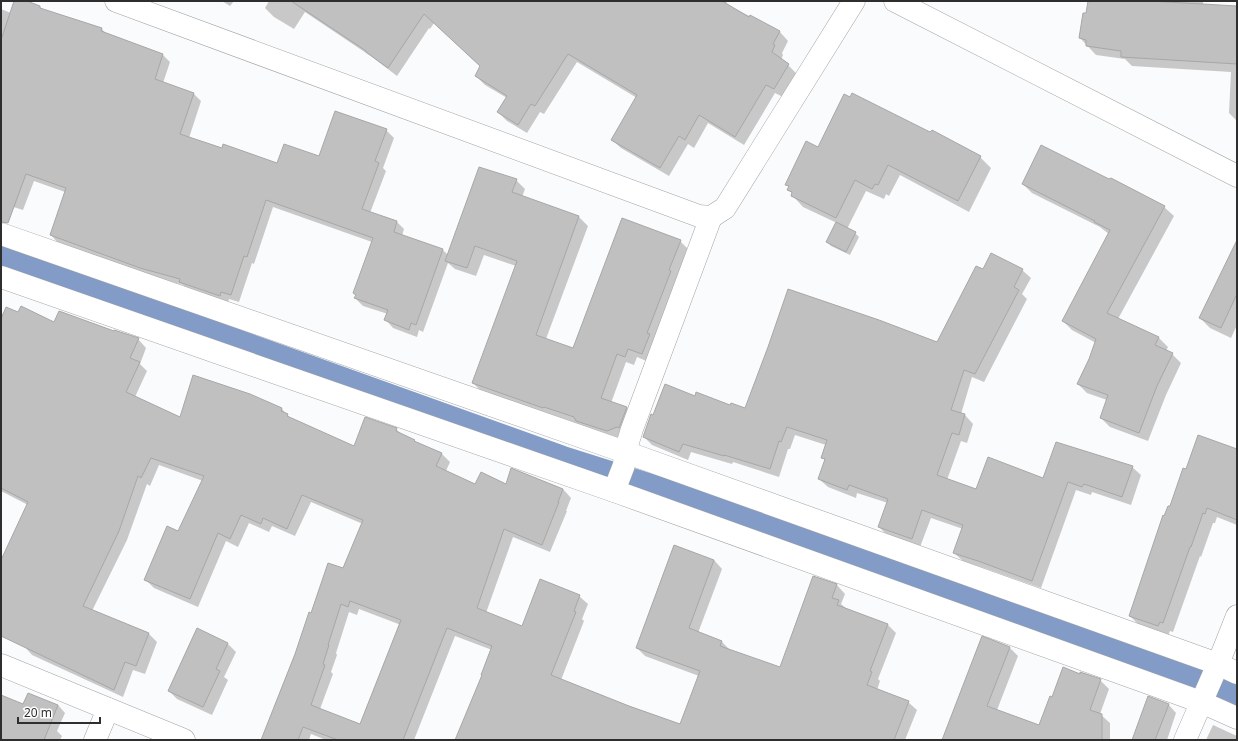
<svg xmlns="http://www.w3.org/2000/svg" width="1238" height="741" font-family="'Noto Sans',sans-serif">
<rect width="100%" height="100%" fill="#fafbfc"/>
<g fill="#0003" fill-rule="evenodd">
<path d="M15,1H24L40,7L43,10L102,29L107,35L163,55L170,62L163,83L194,94L201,101L189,138L222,149L278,164L319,157L386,130L394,138L383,168L386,171L370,213L397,222L404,229L402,236L443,250L448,255L516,180L525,189L522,197L579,217L588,226L546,339L574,350L680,241L689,250L651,363L637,357L634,365L626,362L611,403L626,407L635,416L628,436L616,440L586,430L581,425L482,392L473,383L516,266L484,255L476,276L455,269L448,263L423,332L419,330L417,337L393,328L386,320L388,314L363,306L355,298L356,295L354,293L372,242L273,207L254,264L252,263L239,302L229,299L228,303L187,289L183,285L148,275L58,243L51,235L65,192L34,181L23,210L1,203V9L11,13Z"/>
<path d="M222,1H234L230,6Z"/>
<path d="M269,1H726L727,2L726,4L780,32L788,41L782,53L783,55L781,60L788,65L797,74L783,97L775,93L744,145L708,123L694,148L688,144L669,176L621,148L612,140L637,98L577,62L544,114L540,112L527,133L507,121L498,112L507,98L485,85L476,76L481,67L434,23L430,29L429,28L397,76L372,57L305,12L294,29L274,17L265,8Z"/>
<path d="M1089,1H1203V5L1237,7V121L1229,113L1231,72L1132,66L1125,59L1096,55L1080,38L1087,15Z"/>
<path d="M819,149L980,157L991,168L969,212L900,175L889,196L886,194L884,199L866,191L847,229L855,233L859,237L850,255L831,246L827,242L837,223L803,207L792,195L793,194L789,190L790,188L786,184Z"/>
<path d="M1023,184L1164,207L1174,216L1118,319L1159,338L1168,347L1166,351L1172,354L1181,363L1166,395L1148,441L1110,427L1101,418L1107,400L1087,393L1078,384L1096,343L1072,330L1063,321L1109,234L1105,231L1100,227L1032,193Z"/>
<path d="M1237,245V325L1231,338L1210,328L1200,318Z"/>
<path d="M1022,270L1031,278L1022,294L1027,299L984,382L972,377L961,414L965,415L973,424L967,443L961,441L947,480L976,490L1132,467L1141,475L1131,505L1092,492L1091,495L1076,490L1041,588L987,569L963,561L954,553L963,529L931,518L920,547L887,535L879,527L888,503L857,493L856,498L828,487L819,479L826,461L822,457L826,445L795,435L790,449H788L779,477L733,462L732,464L691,452L688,460L652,445L644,437L653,416L695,397L731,407L746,409L937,344L983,271Z"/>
<path d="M1,313L4,314H19L54,323L114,332L138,339L146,348L140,364L147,371L135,397L181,418L282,409L292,420L355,448L396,429L402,435L414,440L417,443L441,453L450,462L446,471L476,485H507L563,489L571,498L566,511H567L550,552L513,537L486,613L522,627L579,596L588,604L582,619L584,621L561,680L628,707L681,726L699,676L645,656L637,648L714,560L722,569L698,633L722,642L730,650L780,668L837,585L845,594L841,604L847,609L888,625L896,633L878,679L880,681L877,690L908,702L917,710L905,740H456L483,675L492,650L455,636L414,740H326L311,734L309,740H262L311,614L344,570L363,524L311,502L295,536L272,526L269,532L249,523L238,547L226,541L198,607L154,588L145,579L179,532L203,481L159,465L150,486L147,484L127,540L92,611L149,634L157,642L145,674L133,670L123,697L32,655L24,646L1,633V562L28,505L1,491ZM359,609L401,625L361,726L320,709L333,674L331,672L337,655L336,653L349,612L357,615Z"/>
<path d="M1237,449V525L1217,517L1215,523H1213L1201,557L1200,556L1173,632L1170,631L1168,636L1140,626L1130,616L1165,517L1171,508L1186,470Z"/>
<path d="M197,629L228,644L236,652L224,677L228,680L212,715L177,699L169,691Z"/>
<path d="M1010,648L1018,656L997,710L1040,726L1053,698L1080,675L1100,680L1109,689L1100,714L1110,723V740H943Z"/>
<path d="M1,696L24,706L58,705L65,713L57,731L62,736L60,740H1Z"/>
<path d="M1168,704L1176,713L1167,740H1133Z"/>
<path d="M1213,725L1237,736V740H1206Z"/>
</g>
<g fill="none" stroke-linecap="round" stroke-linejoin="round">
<path stroke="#839bc7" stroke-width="29" d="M1,259L561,460L694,502L1237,697"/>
</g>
<g fill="#c1c0c0" stroke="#a8a7a7" fill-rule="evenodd">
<path d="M14,1H27L40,6V8L102,28L101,31L163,54L155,79L194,93L180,134L222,148L223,144L277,163L284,144L319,156L335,111L387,129L375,161L379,163L362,209L397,221L394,232L443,249L416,325L411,323L409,330L384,320L388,310L354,298L356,295L353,293L373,238L266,200L247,257L244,256L231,295L221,292L220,296L179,282L180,279L140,268L50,235L66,188L26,174L8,223L1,222V40Z"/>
<path d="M291,1H722L749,17L750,15L780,31L773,44L775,45L772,52L789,64L774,89L766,85L735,137L699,115L685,140L679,136L660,168L611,140L637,95L568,54L535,106L531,104L518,125L497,112L507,96L475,76L480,66L424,14L388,68L366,52V51Z"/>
<path d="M1088,1H1150L1237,6V64L1121,57V51L1086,46V40L1079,38L1083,13H1086Z"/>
<path d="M852,93L930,132L932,130L981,156L958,201L888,165L878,185L875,184L872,189L855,180L836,218L791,196L792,192L787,190L789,186L785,185L806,141L818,147L844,94L850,97Z"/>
<path d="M1041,145L1109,179L1111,178L1165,206L1107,313L1159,337L1155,345L1173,353L1157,386L1139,433L1100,418L1108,395L1077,384L1089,359L1096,339L1062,321L1110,230L1094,222L1095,221L1022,184Z"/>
<path d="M479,167L517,179L512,192L579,216L536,335L573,348L622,218L681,240L669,270L671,271L647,333L650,334L642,354L628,349L625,357L617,354L601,398L627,407L619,428L617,427L607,431L576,421L574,417L544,407L543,408L472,383L517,261L475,246L467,268L445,261Z"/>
<path d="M836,222L856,232L846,252L826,242Z"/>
<path d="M1237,240V294L1221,328L1199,318Z"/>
<path d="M991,253L1023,269L1014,287L1019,290L975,374L964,370L951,410L965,414L959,435L952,433L937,475L976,489L988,457L1043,478L1056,442L1133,466L1122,497L1084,484L1082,487L1068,482L1032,581L978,561L953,553L963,525L922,510L912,539L878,527L888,499L849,485L847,490L818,479L825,459L821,458L827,440L787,427L781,442L779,441L770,469L724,455V456L683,444L679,452L643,437L651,414L653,415L665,384L695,396L696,392L730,405L731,403L745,408L768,347L788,289L879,320L937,342L976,266L983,269Z"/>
<path d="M21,306L54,322L59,311L114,331V330L139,338L130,358L140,362L126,392L180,417L193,375L250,394L282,408L281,411L288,414L287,416L354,446L365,417L397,428L396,431L415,440L414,441L442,453L436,466L475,484L481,472L506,484L511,468L563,489L558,502H559L542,545L504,529L477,608L522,626L540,579L580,595L574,611L576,612L551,675L629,706L680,724L700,671L636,648L674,545L714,560L689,628L722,641L720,646L780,667L813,576L837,584L832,598L839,600L837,605L888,624L870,671L872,672L867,685L909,701L894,740H455L482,675H481L492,646L447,628L403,740H338L303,727L298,740H261L295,654L309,612L311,613L328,563L343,568L363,520L302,495L287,529L263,518L261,524L241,515L230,539L218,533L190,599L144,580L167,526L178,531L204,476L151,458L141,478L138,476L119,531L83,606L149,633L136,666L125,662L114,690L1,636V560L28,502L1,488V319L6,307L18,312ZM350,601L401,620L360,724L311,705L325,665L323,664L329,645H328L341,604L348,607Z"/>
<path d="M1198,435L1237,449V520L1207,508L1205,514L1203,513L1191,547H1190L1163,623L1160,622L1158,626L1129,616L1163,515L1164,516L1168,506H1170L1183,468L1186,469Z"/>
<path d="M197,628L228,643L216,669L220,671L203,707L168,691Z"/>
<path d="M982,636L1010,647L987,706L1039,725L1050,696L1052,697L1063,667L1080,674V672L1101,679L1090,710L1102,714V740H942Z"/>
<path d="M28,693L58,705L44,740H1V695L23,704Z"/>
<path d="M1148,696L1169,704L1155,740H1132Z"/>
</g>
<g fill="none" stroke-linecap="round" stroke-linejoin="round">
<g stroke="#a3a4a5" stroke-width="23">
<g id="minor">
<path d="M1,234L625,452L1218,664L1237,673"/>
<path d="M1,277L614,491L1201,702L1237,718"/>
<path d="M614,491L624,465L625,452L632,429L711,217"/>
<path d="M1,665L184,740"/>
<path d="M95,740L108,709"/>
</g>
</g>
<g stroke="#a3a4a5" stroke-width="23">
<g id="tertiary">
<path d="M116,1L699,216L711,217L725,208L854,1"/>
<path d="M895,1L1237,176"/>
<path d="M1185,740L1218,664L1237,616"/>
</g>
</g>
<use href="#minor" stroke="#fff" stroke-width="22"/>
<use href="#tertiary" stroke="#fff" stroke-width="22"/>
</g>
<rect width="1238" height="741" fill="none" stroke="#2e2e2f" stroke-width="4"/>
<path d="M18 717v6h82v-6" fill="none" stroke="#2e2e2f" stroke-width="2"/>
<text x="24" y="717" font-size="12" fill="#2e2e2f" stroke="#ffffff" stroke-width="3" paint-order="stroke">20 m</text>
</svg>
